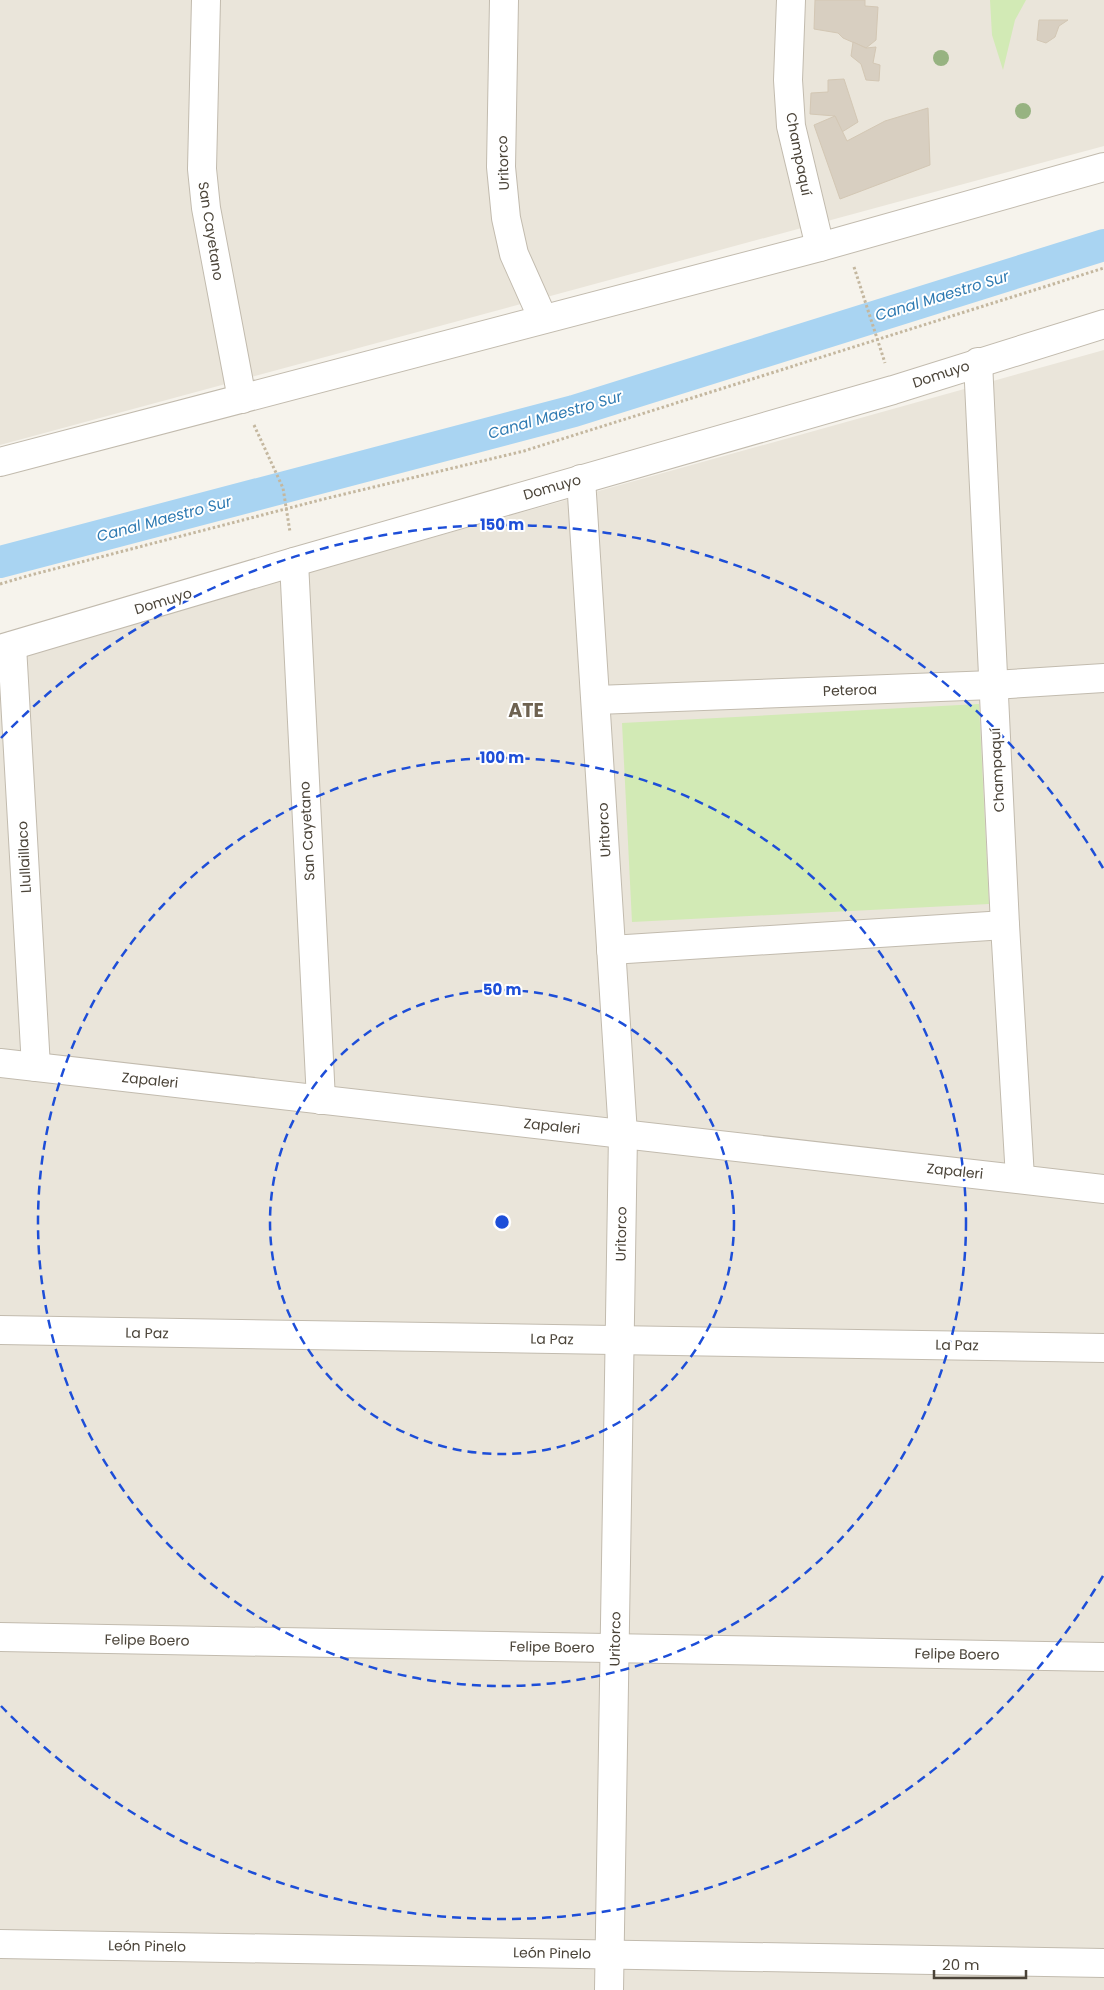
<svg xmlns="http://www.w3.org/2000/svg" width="1104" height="1990" font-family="Poppins,sans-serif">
<rect width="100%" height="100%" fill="#f6f3ec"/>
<g fill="#eae5da">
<path d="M0,0H1104V146L0,445Z"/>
<path d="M1104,350V1990H0V658Z"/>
</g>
<g fill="#d2eab5">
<path d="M990,0H1026L1015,20L1003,70L992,35Z"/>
<path d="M979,704L989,904L632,922L622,723Z"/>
</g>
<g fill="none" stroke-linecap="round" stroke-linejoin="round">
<path stroke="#a9d4f2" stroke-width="32" d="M0,562L574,411L1104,245"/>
</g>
<g fill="#d8cfc1" stroke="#d3c7b4">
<path d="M815,0H865V6L878,7L876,40L866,48L843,38L838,33L814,29Z"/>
<path d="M1039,20H1068L1059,26L1055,37L1046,43L1037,40Z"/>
<path d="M853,42L866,48L876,47L873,63L880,65L879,81L866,80L861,64L851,56Z"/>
<path d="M844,79L858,122L842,132L835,116L810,114L811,93L828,92V80Z"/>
<path d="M928,108L930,165L840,199L814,125L835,116L847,141L885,121Z"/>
</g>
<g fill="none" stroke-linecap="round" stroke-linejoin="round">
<g stroke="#c2bbae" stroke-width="30">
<g id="minor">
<path d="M206,0L202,169L206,208L242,399"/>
<path d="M504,0L501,167L506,218L514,254L543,319"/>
<path d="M791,0L788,80L791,126L820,247"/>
<path d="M978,362L1005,925L1020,1178"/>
<path d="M0,462L820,247L1104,167"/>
<path d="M581,479L623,1134L609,1990"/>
<path d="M294,562L321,1100"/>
<path d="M12,646L36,1067"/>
<path d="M0,649L294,562L893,390L1104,324"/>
<path d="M596,700L993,685L1104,678"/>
<path d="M611,950L1005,925"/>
<path d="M0,1063L1104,1189"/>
<path d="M0,1330L1104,1348"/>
<path d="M0,1637L1104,1657"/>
<path d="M0,1944L1104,1963"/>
</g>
</g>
<g stroke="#c4b79f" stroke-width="3" stroke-dasharray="2.5 2.5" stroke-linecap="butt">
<path d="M854,267L885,363"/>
<path d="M254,425L283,488L290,532"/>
<path d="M0,584L27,576L324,499L524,451L1104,268"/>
</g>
<use href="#minor" stroke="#fff" stroke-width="28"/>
</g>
<g fill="#97b381">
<circle cx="941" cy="58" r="8"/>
<circle cx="1023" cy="111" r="8"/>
</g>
<g fill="none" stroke="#1d4ed8" stroke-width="2.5" stroke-dasharray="9 6">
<circle cx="502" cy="1222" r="232"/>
<circle cx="502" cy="1222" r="464"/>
<path d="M1103 1576A697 697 0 0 1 1 1706M1 738A697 697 0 0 1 1103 868"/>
</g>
<g text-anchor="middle" stroke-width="4" stroke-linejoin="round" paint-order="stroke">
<g font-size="14" fill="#4b4439" stroke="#fff">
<text transform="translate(799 154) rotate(79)" y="5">Champaquí</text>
<text transform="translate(503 163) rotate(-92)" y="5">Uritorco</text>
<text transform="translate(211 231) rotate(81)" y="5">San Cayetano</text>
<text transform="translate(941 374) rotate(-18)" y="5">Domuyo</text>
<text transform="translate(552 487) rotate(-16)" y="5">Domuyo</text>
<text transform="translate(163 601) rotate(-17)" y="5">Domuyo</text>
<text transform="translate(850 690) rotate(-2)" y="5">Peteroa</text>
<text transform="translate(997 770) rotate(-93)" y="5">Champaquí</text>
<text transform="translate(604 830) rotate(-93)" y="5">Uritorco</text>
<text transform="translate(307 831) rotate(-93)" y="5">San Cayetano</text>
<text transform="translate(24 857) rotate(-93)" y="5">Llullaillaco</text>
<text transform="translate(150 1080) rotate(6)" y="5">Zapaleri</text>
<text transform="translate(552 1126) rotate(6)" y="5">Zapaleri</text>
<text transform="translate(955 1171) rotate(6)" y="5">Zapaleri</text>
<text transform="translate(621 1234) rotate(-89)" y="5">Uritorco</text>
<text transform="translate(147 1333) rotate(1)" y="5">La Paz</text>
<text transform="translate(552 1339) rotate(1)" y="5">La Paz</text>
<text transform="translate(957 1345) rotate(1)" y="5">La Paz</text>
<text transform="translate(615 1639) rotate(-89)" y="5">Uritorco</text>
<text transform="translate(147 1640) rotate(1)" y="5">Felipe Boero</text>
<text transform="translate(552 1647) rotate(1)" y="5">Felipe Boero</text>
<text transform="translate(957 1654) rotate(1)" y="5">Felipe Boero</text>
<text transform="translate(147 1946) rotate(1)" y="5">León Pinelo</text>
<text transform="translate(552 1953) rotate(1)" y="5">León Pinelo</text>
</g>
<g font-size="15" font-style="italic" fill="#2e7ab2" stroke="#fff">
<text transform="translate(942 296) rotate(-17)" y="5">Canal Maestro Sur</text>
<text transform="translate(555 415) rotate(-16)" y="5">Canal Maestro Sur</text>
<text transform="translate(164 519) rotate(-15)" y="5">Canal Maestro Sur</text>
</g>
<g font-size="19" font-weight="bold" fill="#6e6250" stroke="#fff">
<text x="526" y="717">ATE</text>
</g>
</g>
<circle cx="502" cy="1222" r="8" fill="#1d4ed8" stroke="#fff" stroke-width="2.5"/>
<g font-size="15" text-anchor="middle" font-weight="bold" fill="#1d4ed8" stroke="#fff" stroke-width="4" stroke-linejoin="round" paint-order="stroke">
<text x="502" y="530">150 m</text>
<text x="502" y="763">100 m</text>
<text x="502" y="995">50 m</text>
</g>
<path d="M934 1970v8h92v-8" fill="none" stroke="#4b4439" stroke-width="2.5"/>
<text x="942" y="1970" font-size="15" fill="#4b4439" stroke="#ffffff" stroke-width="4" paint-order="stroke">20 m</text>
</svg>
